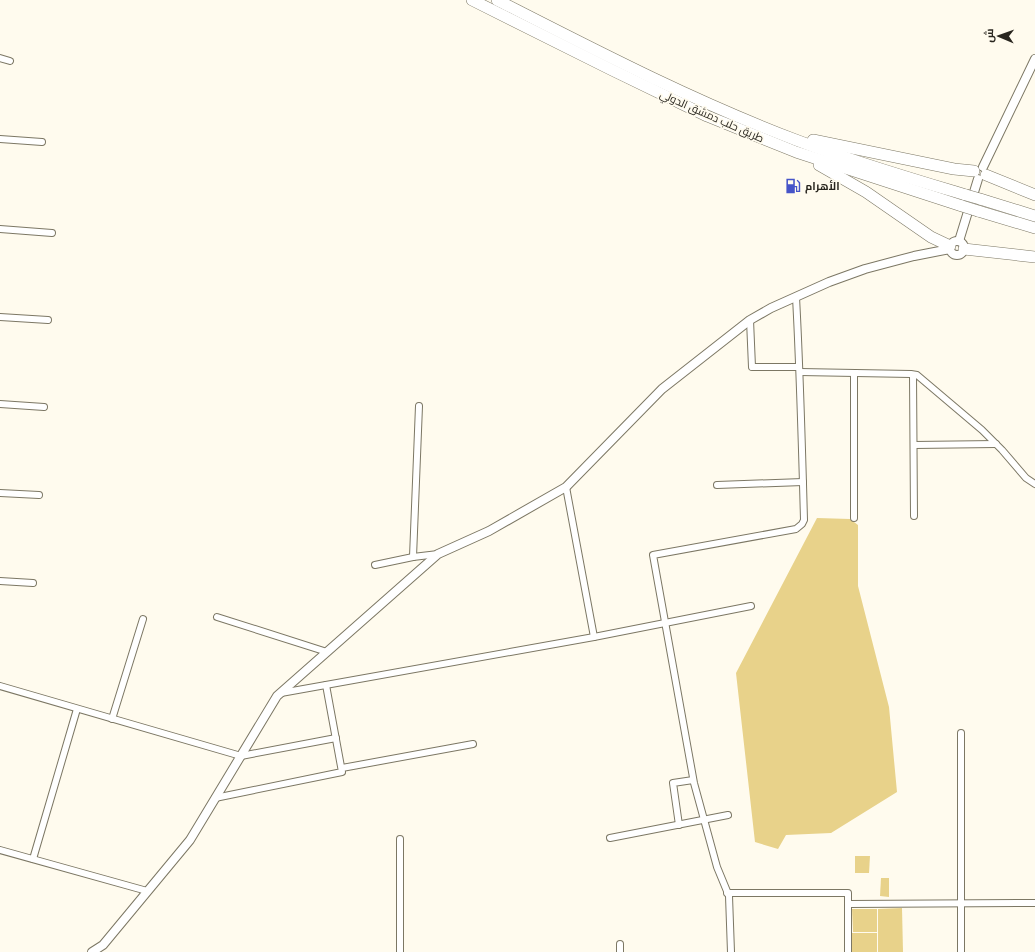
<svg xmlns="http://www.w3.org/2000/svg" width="1035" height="952" font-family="Figtree,Cairo,sans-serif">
<rect width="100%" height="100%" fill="#fffbee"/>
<g fill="#e8d28a">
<path d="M817,518L850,519L858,525V586L889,707L897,792L831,833L786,835L778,849L755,842L736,673Z"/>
<path d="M855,856H870L869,873H855Z"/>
<path d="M881,878H889V897L880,896Z"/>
<path d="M902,908L903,952H878V909Z"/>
<path d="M852,909H877V932H853Z"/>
<rect x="852" y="933" width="25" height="19"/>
</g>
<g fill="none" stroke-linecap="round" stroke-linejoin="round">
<g stroke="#7c7764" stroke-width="8">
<g id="minor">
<path d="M0,58L10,61"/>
<path d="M0,139L42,142"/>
<path d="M0,229L52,233"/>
<path d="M0,317L48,320"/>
<path d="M750,320L752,367H799"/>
<path d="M800,372L911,374L917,375L982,430L1002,450L1026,478L1035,484"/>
<path d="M854,373V518"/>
<path d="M913,375L914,516"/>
<path d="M0,404L44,407"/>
<path d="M914,445L996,444"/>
<path d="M717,485L803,482"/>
<path d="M566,487L594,637"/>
<path d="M0,493L39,495"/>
<path d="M413,557L419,406"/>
<path d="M375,565L413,557L438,554"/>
<path d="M0,581L33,583"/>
<path d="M217,617L327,652"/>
<path d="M0,686L241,756L336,738"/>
<path d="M281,693L594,637L751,606"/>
<path d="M112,719L143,619"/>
<path d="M961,733V952"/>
<path d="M342,768L473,744"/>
<path d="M215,798L342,772L326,685"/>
<path d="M679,825L673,783L693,780"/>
<path d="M610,838L728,815"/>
<path d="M400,839V952"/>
<path d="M0,850L147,891"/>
<path d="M33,859L77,709"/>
<path d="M727,893H848V952"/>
<path d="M848,904L1035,903"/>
<path d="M620,944V952"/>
<path d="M731,952L729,896L717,867L694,783L653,555L796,529L802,524L804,520C802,446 800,371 796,297"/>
</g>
</g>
<g stroke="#7c7764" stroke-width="10">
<g id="tertiary">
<path d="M983,167L1035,59"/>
<path d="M959,241L978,179"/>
<circle cx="957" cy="248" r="7"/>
<path d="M92,952L103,945L190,840L277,696L438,554L489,531L566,487L662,389L750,320L771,308L829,282L865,269L914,256L950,249"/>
</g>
</g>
<g stroke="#7c7764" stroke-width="12">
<g id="motorway">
<path d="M472,0L612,70L707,116L796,152L962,206"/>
<path d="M497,0C595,50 693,101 796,140C851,161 909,178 966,195"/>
<path d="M813,140L954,169L974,171"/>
<path d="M819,165L866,192L931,237L950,246"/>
<path d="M986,175L1035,195"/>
<path d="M980,199L1035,216"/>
<path d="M978,211L1035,228"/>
<path d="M964,249L1035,257"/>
</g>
</g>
<use href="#minor" stroke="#fff" stroke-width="6"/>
<use href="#tertiary" stroke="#fff" stroke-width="8"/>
<use href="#motorway" stroke="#fff" stroke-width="11"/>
<g stroke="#7c7764" stroke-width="12" stroke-linecap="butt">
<g id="motorway-bridge">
<path d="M966,195L980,199"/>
<path d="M962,206L978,211"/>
</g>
</g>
<use href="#motorway-bridge" stroke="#fff" stroke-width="11"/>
</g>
<defs>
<g id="fuel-bare" transform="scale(1.2)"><path d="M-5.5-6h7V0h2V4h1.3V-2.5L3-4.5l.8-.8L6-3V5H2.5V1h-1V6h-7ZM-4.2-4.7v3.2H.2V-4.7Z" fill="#4654c8" stroke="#fffbee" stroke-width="2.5" paint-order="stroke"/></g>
</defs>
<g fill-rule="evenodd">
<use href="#fuel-bare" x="793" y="186"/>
</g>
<g text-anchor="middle" stroke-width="3.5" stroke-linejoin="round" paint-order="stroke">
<g font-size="11" fill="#28251e" stroke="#fffbee">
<text transform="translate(712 116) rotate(24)" y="4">طريق حلب دمشق الدولي</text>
</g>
<g font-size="11" font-weight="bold" fill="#28251e" stroke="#fffbee" text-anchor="start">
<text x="805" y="190">الأهرام</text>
</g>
</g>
<g transform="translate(999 36) rotate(272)" stroke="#fffbee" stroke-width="3" paint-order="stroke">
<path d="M0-3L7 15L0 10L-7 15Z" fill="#28251e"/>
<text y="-6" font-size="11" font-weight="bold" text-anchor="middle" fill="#28251e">ش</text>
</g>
</svg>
